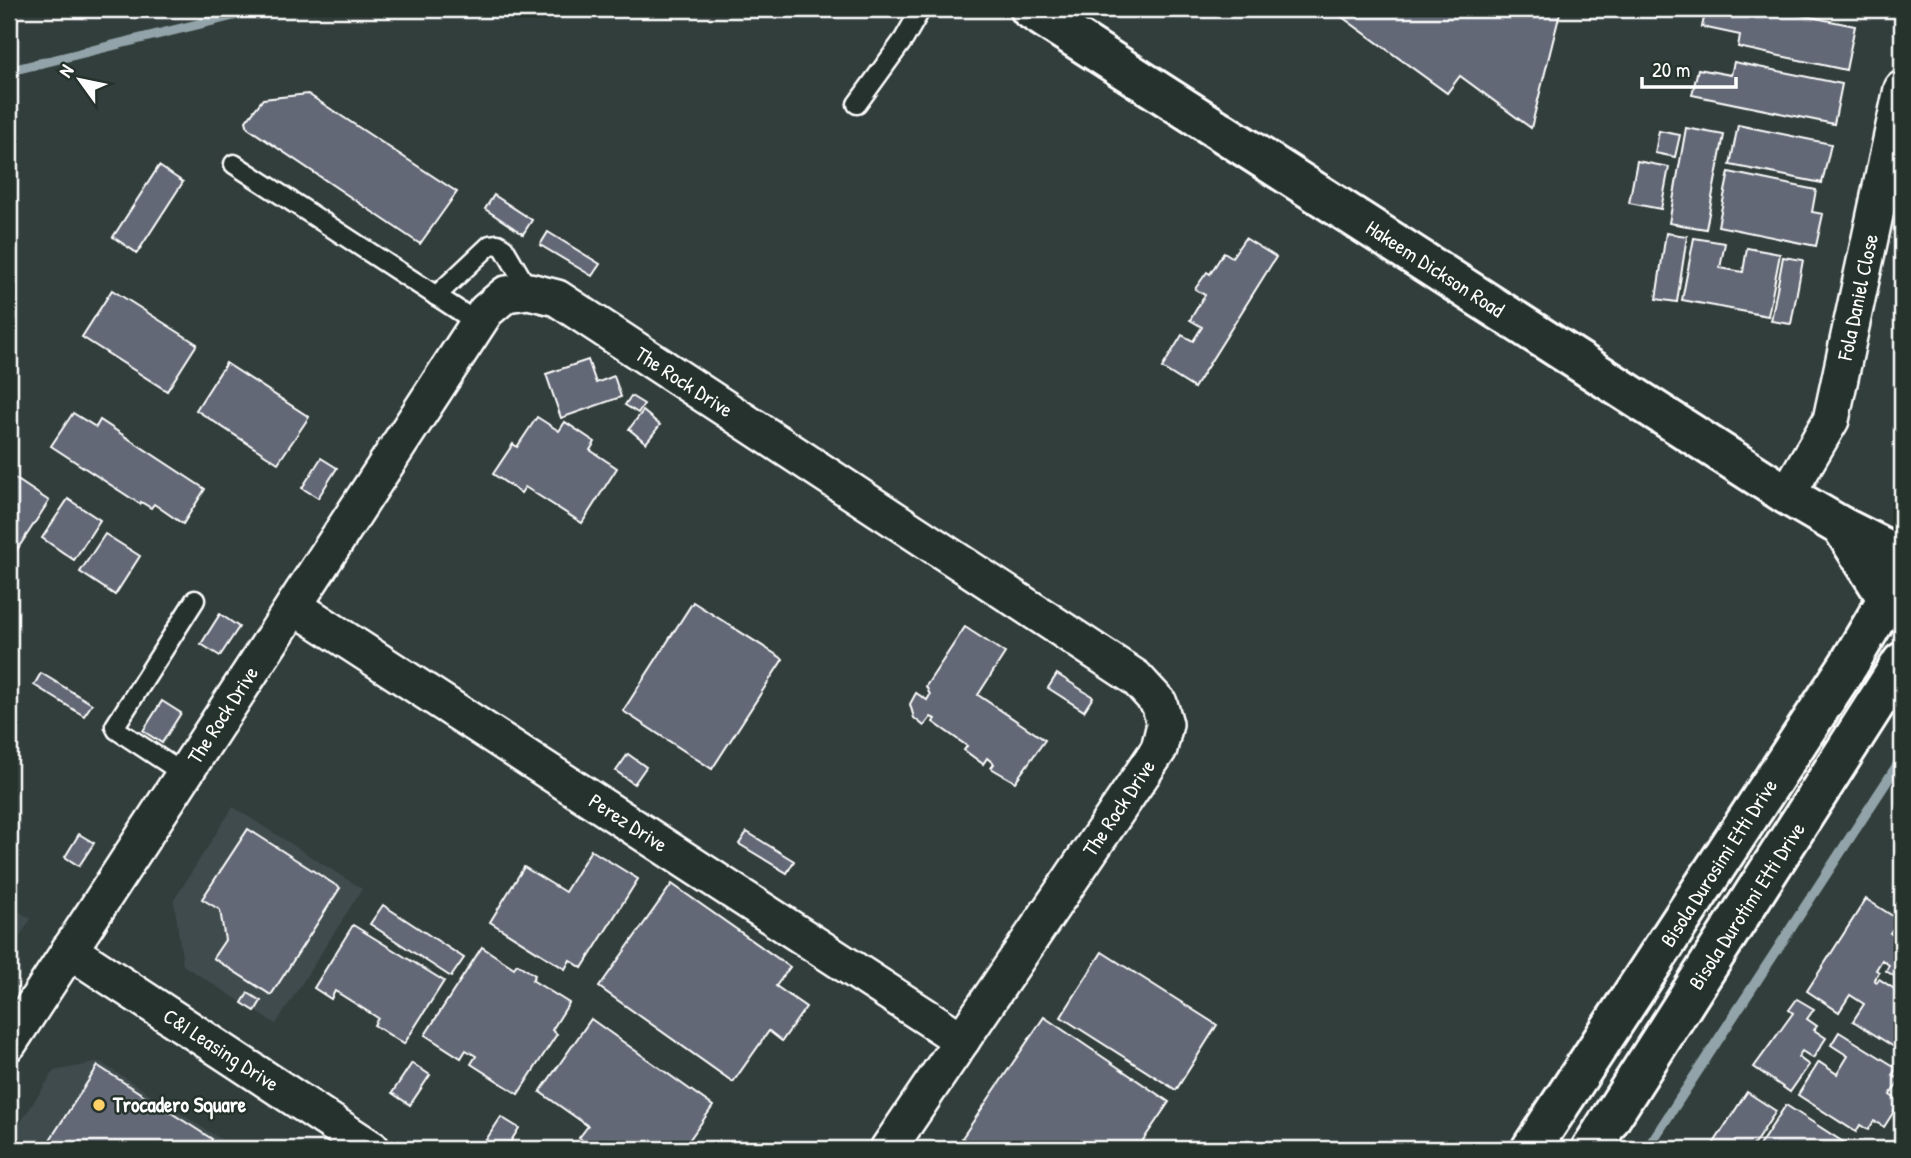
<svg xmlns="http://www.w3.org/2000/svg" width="1911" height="1158" font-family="'Patrick Hand',sans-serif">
<rect width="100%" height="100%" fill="#323e3c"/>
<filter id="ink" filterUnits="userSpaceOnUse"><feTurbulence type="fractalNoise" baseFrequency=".0143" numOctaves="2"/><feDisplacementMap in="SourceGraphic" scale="14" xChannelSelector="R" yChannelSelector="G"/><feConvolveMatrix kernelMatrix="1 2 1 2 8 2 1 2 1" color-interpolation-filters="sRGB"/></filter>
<g filter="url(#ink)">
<g fill="#404b4d">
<path d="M233,807L362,889L276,1024L183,965L174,900Z"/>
<path d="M9,905L31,919L9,953Z"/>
<path d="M100,1062L233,1147L232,1149H9V1140L54,1071Z"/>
</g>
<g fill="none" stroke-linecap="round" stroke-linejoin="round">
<g stroke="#92a4a9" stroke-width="10">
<path d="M9,71L260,9"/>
<path d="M1647,1149L1902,758"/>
</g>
</g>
<g fill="#626876" stroke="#fff" stroke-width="2">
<path d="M1331,9H1561L1531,128L1460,76L1447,93Z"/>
<path d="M1706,9H1771L1855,26L1846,70L1738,47L1740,35L1702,27Z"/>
<path d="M1734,62L1842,84L1834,124L1692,95L1698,69L1731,75Z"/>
<path d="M308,94L457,192L420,244L248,128L246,121L263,99Z"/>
<path d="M1738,125L1831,144L1822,183L1730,165Z"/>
<path d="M1686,128L1724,135L1706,229L1669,223Z"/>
<path d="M1659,131L1680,135L1675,157L1655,153Z"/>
<path d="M1637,161L1669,167L1661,209L1629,203Z"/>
<path d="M159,166L183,182L137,253L113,237Z"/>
<path d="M1729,172L1816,190L1812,212L1823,214L1816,246L1718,226Z"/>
<path d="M494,195L532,220L523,234L485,209Z"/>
<path d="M548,232L600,264L592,276L540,245Z"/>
<path d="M1666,233L1687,236L1677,302L1656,299Z"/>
<path d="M1245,238L1276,257L1194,388L1162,368L1182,335L1193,341L1202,327L1190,320L1205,295L1195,289L1207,272L1210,274L1224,252L1232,257Z"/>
<path d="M1694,238L1725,243L1720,268L1743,272L1747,248L1780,254L1768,316L1682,300Z"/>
<path d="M1783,257L1803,260L1791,324L1771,321Z"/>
<path d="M112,290L197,344L167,391L82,337Z"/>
<path d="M588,360L596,383L614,376L621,397L561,418L546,374Z"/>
<path d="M226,363L309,417L278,463L196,410Z"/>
<path d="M631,396L644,404L638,413L625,405Z"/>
<path d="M643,411L660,425L646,443L629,429Z"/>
<path d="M73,413L96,427L100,420L205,489L183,524L154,504L151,508L141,502L140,504L51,446Z"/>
<path d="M537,417L559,431L565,422L595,442L590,450L617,468L582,523L525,487L521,493L493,474L513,444L517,447Z"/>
<path d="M321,458L337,468L318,498L302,488Z"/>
<path d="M13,477L49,501L9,562V483Z"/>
<path d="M68,499L100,520L74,560L42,538Z"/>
<path d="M105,534L140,556L115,595L80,572Z"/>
<path d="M693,602L783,659L712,769L623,711Z"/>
<path d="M220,614L239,627L220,656L201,644Z"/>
<path d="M965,627L1005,653L978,695L1045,740L1015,782L991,768L994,764L987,758L983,764L964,750L967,746L933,722L935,719L931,717L924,726L914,718L910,704L916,693L927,700L930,695L926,686Z"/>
<path d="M41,673L92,704L84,716L34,685Z"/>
<path d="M1057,674L1093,697L1084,711L1048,688Z"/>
<path d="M162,701L181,713L162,743L143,731Z"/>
<path d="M628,754L646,767L634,784L616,771Z"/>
<path d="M248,829L340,888L271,995L213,958L225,940L220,910L202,899Z"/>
<path d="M747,832L794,861L787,873L739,844Z"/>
<path d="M79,834L94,843L79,866L65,857Z"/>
<path d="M591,850L638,879L582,968L570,960L565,969L490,922L524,867L565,892Z"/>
<path d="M672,884L790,967L776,986L806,1007L782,1041L769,1031L733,1082L599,987Z"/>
<path d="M1866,899L1899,920L1890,933L1902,940V981L1886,971L1889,965L1882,960L1876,970L1879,972L1874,980L1877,982L1879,979L1902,994V1052L1853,1021L1864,1004L1850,995L1839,1012L1807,991Z"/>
<path d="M383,905L464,958L451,977L370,924Z"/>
<path d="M353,925L444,981L404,1044L374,1025L378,1018L335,991L331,999L314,988Z"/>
<path d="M482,947L514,968L517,964L535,975L532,980L569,1003L552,1030L557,1034L518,1094L471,1064L476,1056L466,1050L461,1058L425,1035Z"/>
<path d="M1102,952L1217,1025L1176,1090L1061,1017Z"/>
<path d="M248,993L261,1001L255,1011L242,1003Z"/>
<path d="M1797,999L1814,1009L1807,1019L1817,1026L1814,1030L1826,1038L1813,1058L1802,1051L1798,1057L1809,1065L1790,1092L1754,1067L1793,1013L1789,1010Z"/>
<path d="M1044,1017L1169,1102L1137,1149H979L962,1138Z"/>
<path d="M591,1019L713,1106L683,1149H596L579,1138L588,1126L540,1092Z"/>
<path d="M1839,1032L1897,1068L1892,1075L1900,1080L1890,1095L1900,1102L1884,1127L1874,1121L1868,1130L1860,1125L1856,1132L1798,1095L1819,1062L1837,1074L1848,1056L1831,1045Z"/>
<path d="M412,1063L430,1075L410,1105L392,1093Z"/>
<path d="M98,1066L212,1139L206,1149H44Z"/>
<path d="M1747,1092L1776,1111L1751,1149H1710Z"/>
<path d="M1786,1105L1854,1149H1757Z"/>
<path d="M501,1117L519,1128L506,1149H480Z"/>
</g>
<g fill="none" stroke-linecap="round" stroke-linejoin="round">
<g stroke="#fff" stroke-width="23">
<g id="service">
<path d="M857,104L904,39L921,9"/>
<path d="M234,164L478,323"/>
<path d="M436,296L490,245L498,244L504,248L529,291"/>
<path d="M184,774L117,730L115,726L195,600"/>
</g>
</g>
<g stroke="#fff" stroke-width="40">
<g id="minor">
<path d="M1787,495L1831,420L1902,89"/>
<path d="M294,606L962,1040"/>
<path d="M69,950L372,1149"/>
<path d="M9,1043L486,311L506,294L529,291L557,298L1136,678L1159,703L1165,724L1159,749L888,1149"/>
</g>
</g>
<g stroke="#fff" stroke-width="44">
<g id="tertiary">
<path d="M1030,9L1787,495L1842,527L1902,557"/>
<path d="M1842,527L1887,598"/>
</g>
</g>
<g stroke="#fff" stroke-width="44">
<g id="secondary">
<path d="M1531,1149L1849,664L1902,574"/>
<path d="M1591,1149L1902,662"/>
</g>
</g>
<use href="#service" stroke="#26332d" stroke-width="18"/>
<use href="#minor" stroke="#26332d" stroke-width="35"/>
<use href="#tertiary" stroke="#26332d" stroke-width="38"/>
<use href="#secondary" stroke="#26332d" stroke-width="38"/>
</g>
</g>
<circle fill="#ffd166" stroke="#26332d" stroke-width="2.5" cx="99" cy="1105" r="7"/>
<g text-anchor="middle" stroke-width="5" stroke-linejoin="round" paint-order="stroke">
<g font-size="21" fill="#fff" stroke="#26332d">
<text transform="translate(1435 269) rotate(33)" y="7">Hakeem Dickson Road</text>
<text transform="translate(1858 297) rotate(-78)" y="7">Fola Daniel Close</text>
<text transform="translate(684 382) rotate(33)" y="7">The Rock Drive</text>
<text transform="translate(223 715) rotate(-57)" y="7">The Rock Drive</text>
<text transform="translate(1119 808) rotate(-56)" y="7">The Rock Drive</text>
<text transform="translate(628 823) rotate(33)" y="7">Perez Drive</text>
<text transform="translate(1719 863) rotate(-57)" y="7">Bisola Durosimi Etti Drive</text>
<text transform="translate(1747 906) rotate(-57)" y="7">Bisola Durotimi Etti Drive</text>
<text transform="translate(221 1050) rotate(33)" y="7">C&amp;I Leasing Drive</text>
</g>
<g font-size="21" font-weight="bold" fill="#fff" stroke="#26332d" text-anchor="start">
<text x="113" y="1112">Trocadero Square</text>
</g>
</g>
<rect width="1911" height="1158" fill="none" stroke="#26332d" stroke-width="35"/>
<rect x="18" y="18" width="1876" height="1123" fill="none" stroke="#fff" stroke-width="2.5" filter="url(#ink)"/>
<g transform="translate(80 80) rotate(303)" stroke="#26332d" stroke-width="5" paint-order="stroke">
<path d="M0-5L12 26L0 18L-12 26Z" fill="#ffffff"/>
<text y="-10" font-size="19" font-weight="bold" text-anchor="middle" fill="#ffffff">N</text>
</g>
<path d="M1642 77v10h94v-10" fill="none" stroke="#ffffff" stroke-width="3.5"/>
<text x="1652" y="77" font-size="21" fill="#ffffff" stroke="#26332d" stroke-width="5" paint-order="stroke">20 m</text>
</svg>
